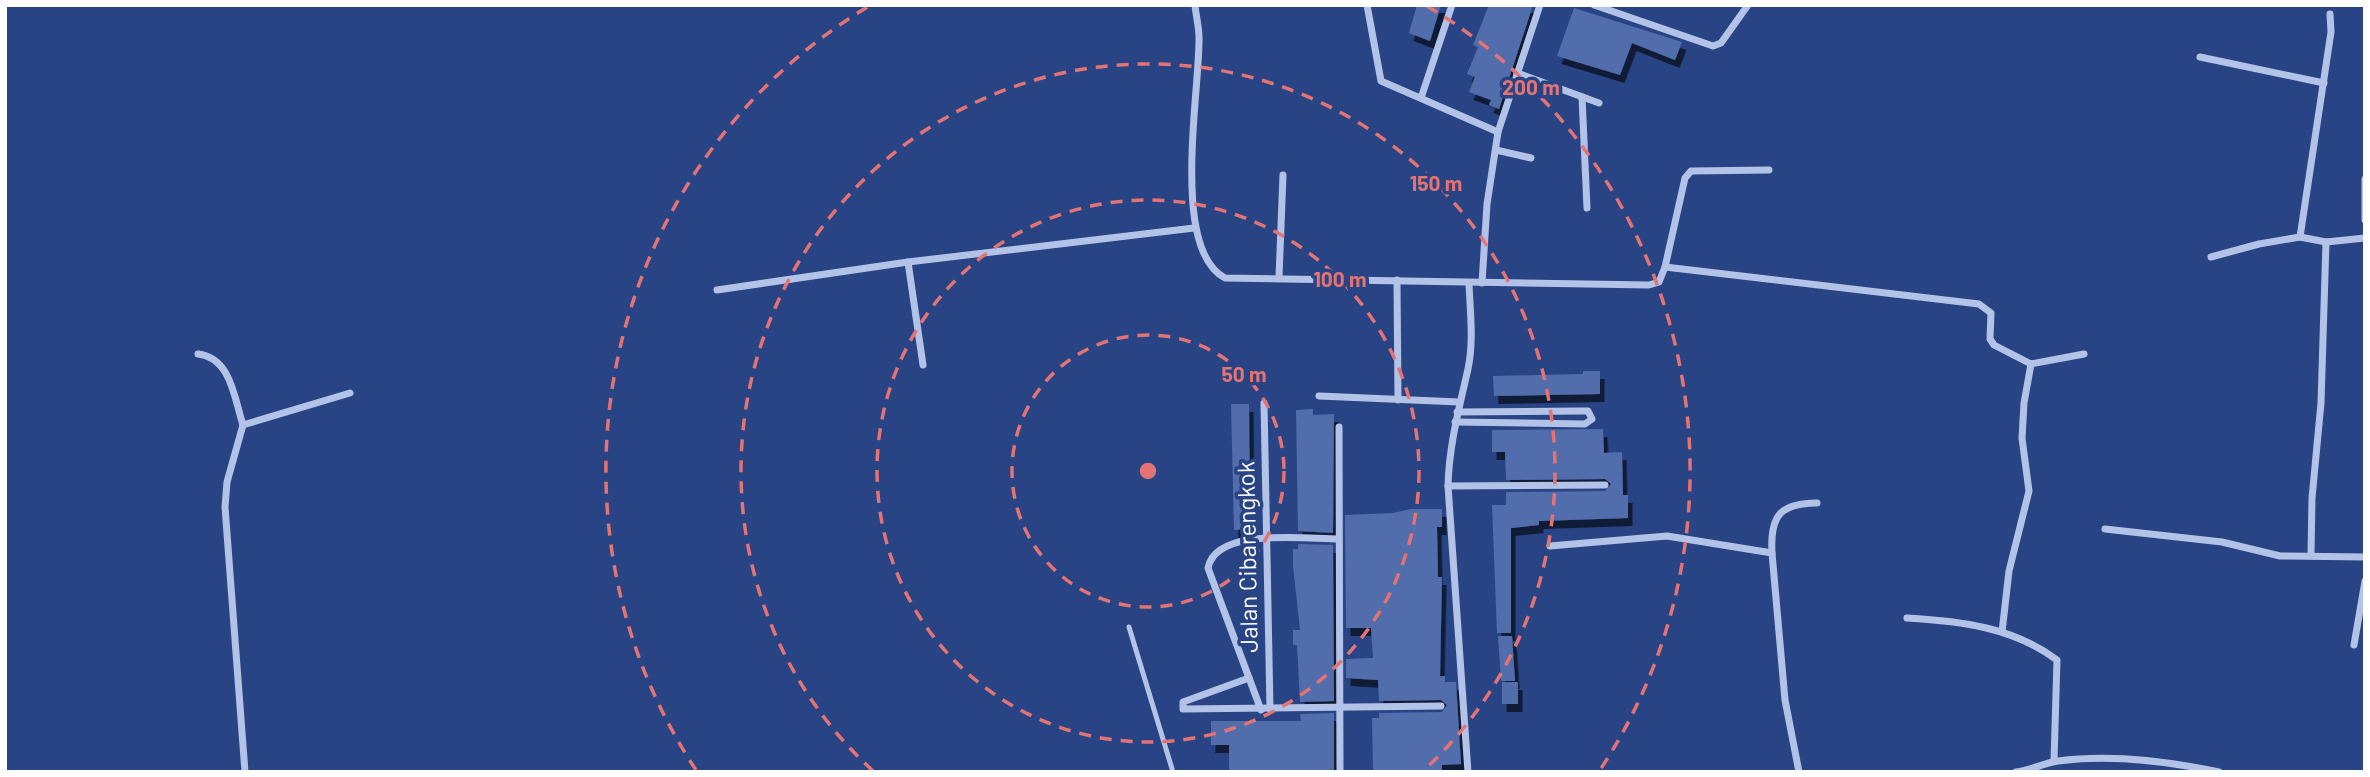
<svg xmlns="http://www.w3.org/2000/svg" width="2370" height="777" font-family="Barlow,sans-serif">
<defs>
<filter id="shadow"><feDropShadow dx="4.5" dy="8" stdDeviation="0" flood-color="#0009"/></filter>
</defs>
<rect width="100%" height="100%" fill="#284485"/>
<g fill="#516dac" filter="url(#shadow)">
<path d="M1417,5H1441L1430,41L1409,33Z"/>
<path d="M1489,5H1533L1499,109L1489,105L1491,100L1469,92L1475,77L1467,74L1478,47L1473,45Z"/>
<path d="M1574,8L1682,42L1675,60L1632,43L1620,75L1557,56Z"/>
<path d="M1583,371H1600V394L1494,396L1493,376L1583,374Z"/>
<path d="M1231,404H1249L1250,529L1234,530Z"/>
<path d="M1313,409V415L1334,414L1333,533L1298,531L1296,410Z"/>
<path d="M1603,429L1604,453L1622,452L1623,495H1628V518L1539,521V525L1511,528V633H1497L1492,505H1506V492L1605,491L1611,484L1605,479L1506,480L1505,452H1492V430Z"/>
<path d="M1411,509H1442V527H1437L1438,577H1442L1440,676H1445V682H1456L1461,764L1442,765V771H1373L1372,718H1379V713L1442,712L1447,705L1441,700L1379,701L1378,680L1346,678V659L1373,658L1371,628H1346L1345,515L1393,513Z"/>
<path d="M1298,544L1333,545L1334,701L1300,702L1297,645H1293V630H1300L1293,566V549H1298Z"/>
<path d="M1498,636H1512L1515,681H1501Z"/>
<rect x="1502" y="682" width="16" height="22"/>
<path d="M1334,713V772H1229V745H1211V721H1301L1300,714Z"/>
</g>
<g fill="none" stroke-linecap="round" stroke-linejoin="round">
<path stroke="#b3c3e7" stroke-width="5" d="M1129,627L1173,772"/>
<g stroke="#b3c3e7" stroke-width="7">
<path d="M1195,5C1196,16 1199,27 1199,37C1200,91 1170,249 1225,278L1649,285L1659,282L1665,267L1685,178L1691,171L1769,170"/>
<path d="M1367,5L1381,81L1498,132"/>
<path d="M1594,5L1713,46L1721,43L1748,5"/>
<path d="M2200,57L2324,83"/>
<path d="M1517,73L1599,103"/>
<path d="M1582,97L1587,208"/>
<path d="M1421,98L1452,5"/>
<path d="M1496,150L1531,158"/>
<path d="M2365,179V220"/>
<path d="M2300,237L2331,32L2330,14"/>
<path d="M2211,257L2259,244L2300,237L2326,242L2365,238"/>
<path d="M908,262L923,365"/>
<path d="M1665,267L1979,304L1991,313L1990,339L1994,345L2031,364L2084,354"/>
<path d="M1279,277L1283,175"/>
<path d="M1397,280L1398,400"/>
<path d="M1482,283L1487,204L1498,132L1540,5"/>
<path d="M717,290L908,262L1194,228"/>
<path d="M198,354C231,358 234,397 243,425"/>
<path d="M1319,396L1459,402"/>
<path d="M1264,403L1270,709"/>
<path d="M1455,422L1585,424L1592,419L1588,411H1582L1457,412"/>
<path d="M1339,427L1340,772"/>
<path d="M1448,486L1605,485"/>
<path d="M2105,529L2222,542L2280,556L2365,557"/>
<path d="M1550,546L1667,536L1772,553L1785,700L1799,772"/>
<path d="M1772,553C1770,517 1779,503 1817,503"/>
<path d="M2311,555L2312,498L2321,403L2326,242"/>
<path d="M1907,618C1960,621 2013,627 2057,660L2054,761"/>
<path d="M2002,632L2009,571L2029,491L2022,438L2024,403L2031,364"/>
<path d="M2354,645L2365,581"/>
<path d="M1249,678L1183,702V709L1441,706"/>
<path d="M1261,710L1208,568C1216,527 1305,539 1338,539"/>
<path d="M245,772L225,507L227,482L243,425L350,393"/>
<path d="M1468,772L1448,486C1449,445 1459,409 1468,369C1474,341 1470,311 1469,283"/>
<path d="M2016,772C2031,770 2044,763 2058,761C2111,754 2167,761 2219,772"/>
</g>
</g>
<g fill="none" stroke="#e47373" stroke-width="3.5" stroke-dasharray="12 9">
<circle cx="1148" cy="471" r="136"/>
<circle cx="1148" cy="471" r="271"/>
<path d="M873 771A407 407 0 1 1 1423 771"/>
<path d="M696 770A542 542 0 0 1 869 6M1427 6A542 542 0 0 1 1600 770"/>
</g>
<g text-anchor="middle" stroke-width="7" stroke-linejoin="round" paint-order="stroke">
<g font-size="24" fill="#fff" stroke="#284485">
<text transform="translate(1248 557) rotate(-91)" y="8">Jalan Cibarengkok</text>
</g>
</g>
<circle cx="1148" cy="471" r="10" fill="#e47373" stroke="#284485" stroke-width="3.5"/>
<g font-size="21" text-anchor="middle" font-weight="bold" fill="#e47373" stroke="#284485" stroke-width="7" stroke-linejoin="round" paint-order="stroke">
<text x="1531" y="95">200 m</text>
<text x="1436" y="191">150 m</text>
<text x="1340" y="287">100 m</text>
<text x="1244" y="382">50 m</text>
</g>
<rect width="2370" height="777" fill="none" stroke="#ffffff" stroke-width="14"/>
</svg>
